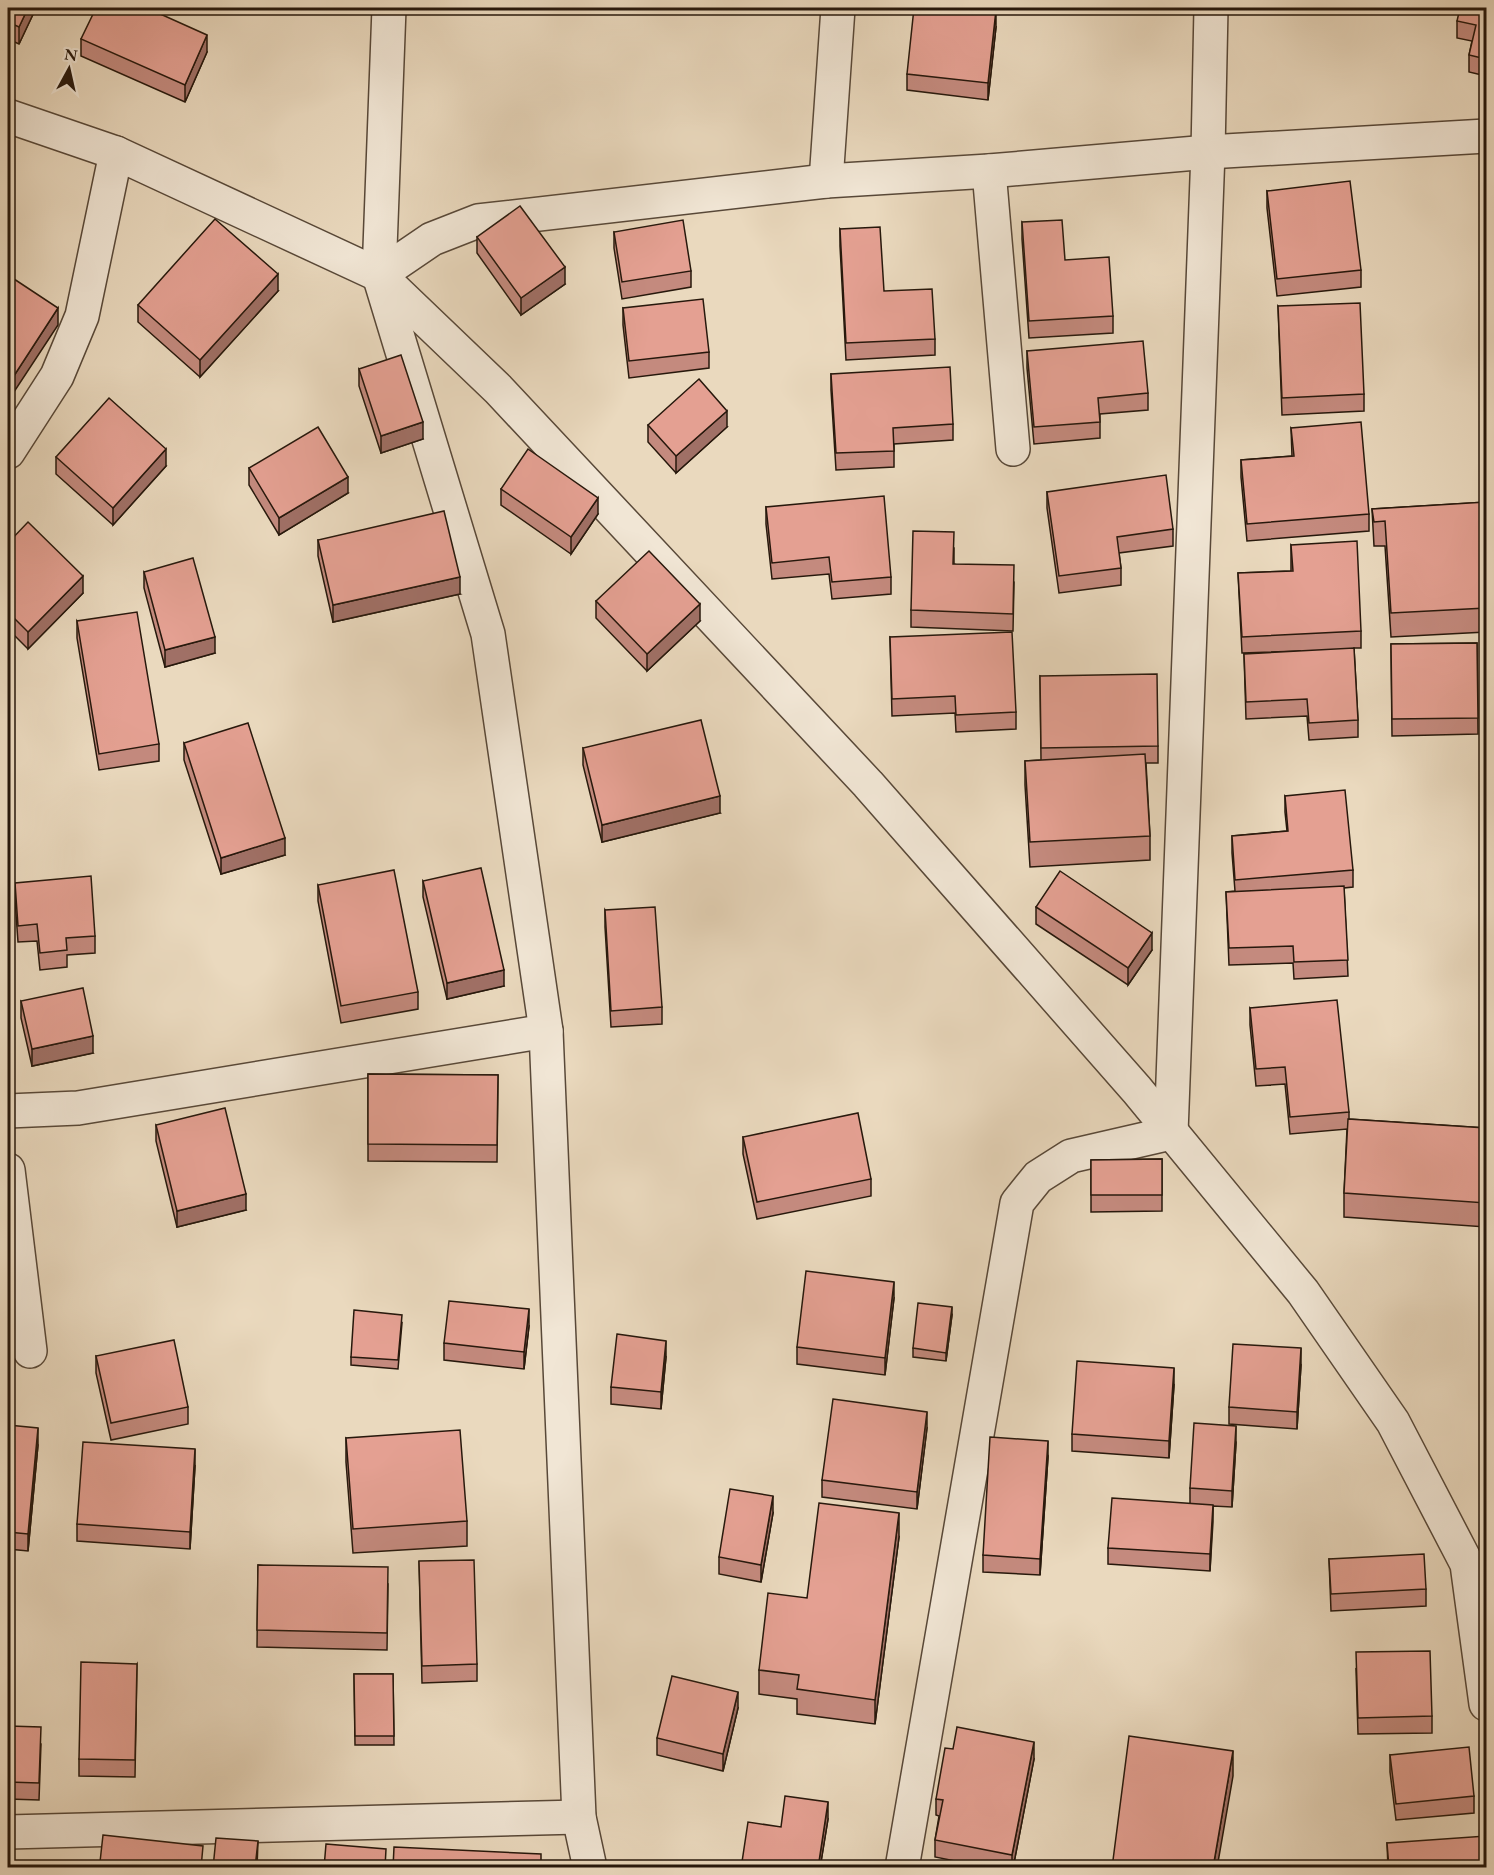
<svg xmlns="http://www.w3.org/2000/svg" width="1494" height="1875" font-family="'EB Garamond',serif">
<rect width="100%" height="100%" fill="#ead9be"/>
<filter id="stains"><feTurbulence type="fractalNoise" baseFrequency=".00333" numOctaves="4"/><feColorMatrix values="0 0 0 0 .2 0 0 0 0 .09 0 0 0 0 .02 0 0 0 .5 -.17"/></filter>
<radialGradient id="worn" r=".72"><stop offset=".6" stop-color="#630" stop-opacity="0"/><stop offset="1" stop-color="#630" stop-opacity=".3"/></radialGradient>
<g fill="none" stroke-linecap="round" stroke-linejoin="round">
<g stroke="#584838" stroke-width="36">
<g id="minor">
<path d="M389,8L379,275L488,634L546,1031L579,1817L590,1868"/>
<path d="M8,116L116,153L379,275L498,389L868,784L1137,1090L1303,1292L1393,1422L1467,1564L1486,1704"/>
<path d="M989,171L1013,449"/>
<path d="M826,181L838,8"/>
<path d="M379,275L432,239L478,221L826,181L989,171L1208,152L1486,136"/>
<path d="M8,452L57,376L82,316L116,153"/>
<path d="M8,1111L78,1108L546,1031"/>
<path d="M8,1170L30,1351"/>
<path d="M8,1832L579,1817"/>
<path d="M902,1868L1017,1203L1038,1177L1071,1156L1171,1133L1208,152L1211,8"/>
</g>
</g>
<use href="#minor" stroke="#f1e6d5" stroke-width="33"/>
</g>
<g fill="#c48a7e" stroke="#27180c" stroke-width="1.5">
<path d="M8,8H36L19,44L8,39Z"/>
<path d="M1486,8V76L1469,72V55L1472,41L1457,38V21Z"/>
<path d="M996,27L988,100L907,90V74Z"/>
<path d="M81,39L207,52L185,102L81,56Z"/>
<path d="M1267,191L1361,270V287L1277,296L1267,208Z"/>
<path d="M1022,222L1065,260L1113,316V333L1029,338L1022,239Z"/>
<path d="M840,229L884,291L935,339V355L846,360L840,246Z"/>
<path d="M614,232L691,271V287L622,299L614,248Z"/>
<path d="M477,237L565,284L521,315L477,253Z"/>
<path d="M278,291L200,377L138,322V305Z"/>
<path d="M1278,306L1364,394V411L1282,415Z"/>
<path d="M623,308L709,352V368L629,378L623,325Z"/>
<path d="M1027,351L1148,393V410L1100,414V438L1034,444L1027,368Z"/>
<path d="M359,369L423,439L381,453L359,386Z"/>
<path d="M831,374L953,424V440L894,444V467L836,470L831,390Z"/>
<path d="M648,425L727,427L676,473L648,442Z"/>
<path d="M1291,428L1369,514V531L1247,541L1241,477V460L1292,456Z"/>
<path d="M56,457L166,466L113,525L56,474Z"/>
<path d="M249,468L348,493L279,535L249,485Z"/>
<path d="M501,489L598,514L571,554L501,505Z"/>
<path d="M1047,492L1173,529V546L1119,553L1121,568V585L1059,593L1047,508Z"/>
<path d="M1486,502V632L1391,637L1385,546H1374L1372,509Z"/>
<path d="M766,507L891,577V594L832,599L829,574L772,579L766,524Z"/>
<path d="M318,540L460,594L333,622L318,556Z"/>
<path d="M8,543L83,593L28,649L8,629Z"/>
<path d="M1291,545L1361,631V648H1354L1358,720V737L1309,740L1307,716L1246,719L1244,654L1301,651L1242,653L1238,573L1291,571Z"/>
<path d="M954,549V564L1014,582L1013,631L911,627V610Z"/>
<path d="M144,572L215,653L165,667L144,588Z"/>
<path d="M596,601L700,621L647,671L596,618Z"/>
<path d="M77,621L159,744V761L99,770L77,638Z"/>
<path d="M890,637L1016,712V729L956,732L955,713L892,716Z"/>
<path d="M1477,643L1478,734L1392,736L1391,644Z"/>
<path d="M1040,676L1158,746V763H1146L1150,836V860L1030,867L1025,785V761L1041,760Z"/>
<path d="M184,743L285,855L221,874L184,760Z"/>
<path d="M583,748L720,813L602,842L583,765Z"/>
<path d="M1285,796L1353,870V887L1344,888L1348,976L1294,979L1293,963L1229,965L1226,892L1235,891L1232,853V836L1287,831L1285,812Z"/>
<path d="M423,881L504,986L447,999L423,897Z"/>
<path d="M15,883L95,936V953L67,955V967L40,970L37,941L18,942L15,900Z"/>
<path d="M318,885L418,992V1009L341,1023L318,901Z"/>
<path d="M1036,907L1152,950L1128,985L1036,924Z"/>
<path d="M605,910L662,1007V1024L611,1027L605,927Z"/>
<path d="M21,1001L93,1053L32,1066L21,1018Z"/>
<path d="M1250,1008L1349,1112V1119L1486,1128V1227L1344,1217V1193L1347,1129L1290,1134L1285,1084L1256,1086L1250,1025Z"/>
<path d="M368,1074L498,1075L497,1162L368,1161Z"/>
<path d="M156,1125L246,1210L177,1227L156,1141Z"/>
<path d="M743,1137L871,1179V1196L757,1219L743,1154Z"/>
<path d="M1162,1159V1211L1091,1212V1160Z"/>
<path d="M894,1298L885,1375L797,1364V1347Z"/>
<path d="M952,1315L946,1361L913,1357V1348Z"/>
<path d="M402,1323L398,1369L351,1365V1357Z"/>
<path d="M529,1326L524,1369L444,1360V1343Z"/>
<path d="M96,1356L188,1407V1424L111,1440L96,1373Z"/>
<path d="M666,1357L661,1409L611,1404V1387Z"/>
<path d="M1301,1365L1297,1429L1229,1424V1407Z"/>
<path d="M1174,1385L1169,1458L1072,1451V1434Z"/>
<path d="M8,1425L38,1445L28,1551L8,1549Z"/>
<path d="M927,1428L917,1509L822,1497V1480Z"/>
<path d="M346,1438L467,1521V1546L353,1553L346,1462Z"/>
<path d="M1236,1443L1232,1507L1213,1506L1210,1571L1108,1564V1548L1190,1504V1488Z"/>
<path d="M1048,1457L1040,1575L983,1572V1555Z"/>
<path d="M195,1466L190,1549L77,1541V1524Z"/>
<path d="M773,1513L761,1582L719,1574V1557Z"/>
<path d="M899,1537L875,1724L797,1714V1699L759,1694V1670L807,1598Z"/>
<path d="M1329,1559L1426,1589V1606L1331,1611Z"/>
<path d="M419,1561L477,1664V1681L422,1683Z"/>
<path d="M258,1565L388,1584L387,1650L257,1647Z"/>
<path d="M137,1664L135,1777L79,1776V1759Z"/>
<path d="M1356,1669L1432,1716V1733L1358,1734Z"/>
<path d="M354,1674H393L394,1745H355Z"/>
<path d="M738,1708L723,1771L657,1755V1738Z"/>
<path d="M8,1726L41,1744L39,1800L8,1799Z"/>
<path d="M1390,1755L1474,1796V1813L1396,1820L1390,1772Z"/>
<path d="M1034,1759L1013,1868H990L935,1857V1840L939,1816L936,1815V1799Z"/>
<path d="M828,1819L820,1868H742V1862L781,1827Z"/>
<path d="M1387,1843L1486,1868H1388Z"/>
<path d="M100,1862L203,1863V1868H100Z"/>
</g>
<g fill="#a07066" stroke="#27180c" stroke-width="1.5">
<path d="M28,8H36L19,44V27Z"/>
<path d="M996,10V27L988,100V83Z"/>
<path d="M207,35V52L185,102V85Z"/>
<path d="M565,267V284L521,315V298Z"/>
<path d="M278,274V291L200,377V360Z"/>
<path d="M58,308V325L8,401V385Z"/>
<path d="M727,411V427L676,473V456Z"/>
<path d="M423,422V439L381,453V436Z"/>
<path d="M166,449V466L113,525V508Z"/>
<path d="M348,477V493L279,535V518Z"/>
<path d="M598,498V514L571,554V537Z"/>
<path d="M83,576V593L28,649V632Z"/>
<path d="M460,577V594L333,622V605Z"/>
<path d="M700,604V621L647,671V654Z"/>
<path d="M215,637V653L165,667V650Z"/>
<path d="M720,796V813L602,842V825Z"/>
<path d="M285,838V855L221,874V858Z"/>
<path d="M1152,933V950L1128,985V968Z"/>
<path d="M504,970V986L447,999V983Z"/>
<path d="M93,1036V1053L32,1066V1049Z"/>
<path d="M246,1194V1210L177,1227V1211Z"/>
<path d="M894,1282V1298L885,1375V1358Z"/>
<path d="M952,1307V1315L946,1361V1353Z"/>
<path d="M529,1309V1326L524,1369V1352Z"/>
<path d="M666,1341V1357L661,1409V1392Z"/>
<path d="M1301,1348V1365L1297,1429V1412Z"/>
<path d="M1174,1368V1385L1169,1458V1441Z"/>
<path d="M927,1412V1428L917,1509V1492Z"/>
<path d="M1236,1426V1443L1232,1507V1491Z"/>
<path d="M38,1428V1445L28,1551V1534Z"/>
<path d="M1048,1441V1457L1040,1575V1559Z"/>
<path d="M195,1449V1466L190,1549V1532Z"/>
<path d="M773,1496V1513L761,1582V1565Z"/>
<path d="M1213,1505V1522L1210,1571V1554Z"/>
<path d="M899,1513V1537L875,1724V1700Z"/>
<path d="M738,1692V1708L723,1771V1754Z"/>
<path d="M1034,1742V1759L1013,1868H1012V1855Z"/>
<path d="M1233,1751V1776L1217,1868H1213Z"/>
<path d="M828,1802V1819L820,1868H818Z"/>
<path d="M258,1841L257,1868H255Z"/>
</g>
<g fill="#e4a092" stroke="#27180c" stroke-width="1.5">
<path d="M8,8H28L19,27L8,22Z"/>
<path d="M96,8H147L207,35L185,85L81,39Z"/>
<path d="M914,8H973L996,10L988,83L907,74Z"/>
<path d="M1460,8H1486V59L1469,55L1476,25L1457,21Z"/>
<path d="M1350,181L1361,270L1277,279L1267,191Z"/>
<path d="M520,206L565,267L521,298L477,237Z"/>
<path d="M215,219L278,274L200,360L138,305Z"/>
<path d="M683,220L691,271L622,282L614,232Z"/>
<path d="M1062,220L1065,260L1109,257L1113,316L1029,321L1022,222Z"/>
<path d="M880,227L884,291L932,289L935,339L846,343L840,229Z"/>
<path d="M8,275L58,308L8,385Z"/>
<path d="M703,299L709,352L629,361L623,308Z"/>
<path d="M1360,303L1364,394L1282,398L1278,306Z"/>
<path d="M1143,341L1148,393L1098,398L1100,422L1034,427L1027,351Z"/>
<path d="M401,355L423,422L381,436L359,369Z"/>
<path d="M950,367L953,424L893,428L894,451L836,453L831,374Z"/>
<path d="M699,379L727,411L676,456L648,425Z"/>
<path d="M109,398L166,449L113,508L56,457Z"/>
<path d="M1361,422L1369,514L1247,524L1241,460L1294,456L1291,428Z"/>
<path d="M318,427L348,477L279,518L249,468Z"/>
<path d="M528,449L598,498L571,537L501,489Z"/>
<path d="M1166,475L1173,529L1117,537L1121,568L1059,576L1047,492Z"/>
<path d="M884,496L891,577L832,582L829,557L772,563L766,507Z"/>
<path d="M1486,502V608L1391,613L1385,521L1374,522L1372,509Z"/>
<path d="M444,511L460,577L333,605L318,540Z"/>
<path d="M28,522L83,576L28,632L8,612V543Z"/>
<path d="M913,531L954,532L953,564L1014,565L1013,614L911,610Z"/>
<path d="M1357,541L1361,631L1242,637L1238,573L1293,571L1291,545Z"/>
<path d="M649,551L700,604L647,654L596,601Z"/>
<path d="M193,558L215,637L165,650L144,572Z"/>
<path d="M137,612L159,744L99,754L77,621Z"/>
<path d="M1012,632L1016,712L956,715L955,696L892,699L890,637Z"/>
<path d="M1477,643L1478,718L1392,719L1391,644Z"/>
<path d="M1354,648L1358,720L1309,723L1307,699L1246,702L1244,654Z"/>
<path d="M1157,674L1158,746L1041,748L1040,676Z"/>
<path d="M701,720L720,796L602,825L583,748Z"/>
<path d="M248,723L285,838L221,858L184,743Z"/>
<path d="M1145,754L1150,836L1030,842L1025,761Z"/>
<path d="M1345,790L1353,870L1235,880L1232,836L1288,831L1285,796Z"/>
<path d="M481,868L504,970L447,983L423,881Z"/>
<path d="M394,870L418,992L341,1006L318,885Z"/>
<path d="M1060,871L1152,933L1128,968L1036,907Z"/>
<path d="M91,876L95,936L66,938L67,950L40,953L37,924L18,926L15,883Z"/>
<path d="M1344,886L1348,960L1294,962L1293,946L1229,948L1226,892Z"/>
<path d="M655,907L662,1007L611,1011L605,910Z"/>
<path d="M83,988L93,1036L32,1049L21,1001Z"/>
<path d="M1337,1000L1349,1112L1290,1117L1285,1067L1256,1069L1250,1008Z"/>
<path d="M368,1074L498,1075L497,1145L368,1144Z"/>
<path d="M225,1108L246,1194L177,1211L156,1125Z"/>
<path d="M858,1113L871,1179L757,1202L743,1137Z"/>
<path d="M1348,1119L1486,1128V1203L1344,1193Z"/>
<path d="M1162,1159V1195H1091V1160Z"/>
<path d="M806,1271L894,1282L885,1358L797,1347Z"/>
<path d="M449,1301L529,1309L524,1352L444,1343Z"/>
<path d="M918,1303L952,1307L946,1353L913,1348Z"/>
<path d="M354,1310L402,1315L398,1360L351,1357Z"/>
<path d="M617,1334L666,1341L661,1392L611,1387Z"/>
<path d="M174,1340L188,1407L111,1423L96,1356Z"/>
<path d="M1233,1344L1301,1348L1297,1412L1229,1407Z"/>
<path d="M1077,1361L1174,1368L1169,1441L1072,1434Z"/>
<path d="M833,1399L927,1412L917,1492L822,1480Z"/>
<path d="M1194,1423L1236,1426L1232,1491L1190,1488Z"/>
<path d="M8,1425L38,1428L28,1534L8,1532Z"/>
<path d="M460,1430L467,1521L353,1529L346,1438Z"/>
<path d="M990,1437L1048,1441L1040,1559L983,1555Z"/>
<path d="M83,1442L195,1449L190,1532L77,1524Z"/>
<path d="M730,1489L773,1496L761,1565L719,1557Z"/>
<path d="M1112,1498L1213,1505L1210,1554L1108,1548Z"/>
<path d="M819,1503L899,1513L875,1700L797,1689L799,1675L759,1670L768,1593L807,1598Z"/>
<path d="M1424,1554L1426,1589L1331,1594L1329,1559Z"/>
<path d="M474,1560L477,1664L422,1666L419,1561Z"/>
<path d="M258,1565L388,1567L387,1633L257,1630Z"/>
<path d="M1430,1651L1432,1716L1358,1718L1356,1652Z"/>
<path d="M81,1662L137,1664L135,1760L79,1759Z"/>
<path d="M354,1674H393L394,1736H355Z"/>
<path d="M672,1676L738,1692L723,1754L657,1738Z"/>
<path d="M8,1726L41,1727L39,1783L8,1782Z"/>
<path d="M957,1727L1034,1742L1012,1855L935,1840L943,1800L936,1799L945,1748L953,1749Z"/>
<path d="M1129,1736L1233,1751L1213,1868H1112Z"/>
<path d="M1469,1747L1474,1796L1396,1804L1390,1755Z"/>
<path d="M785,1796L828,1802L818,1868H778L742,1862L748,1822L781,1827Z"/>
<path d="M103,1835L203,1846L201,1868H145L100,1862Z"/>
<path d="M1486,1836V1868H1389L1387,1843Z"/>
<path d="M216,1838L258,1841L255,1868H213Z"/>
<path d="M326,1844L386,1849L385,1868H324Z"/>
<path d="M394,1847L541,1854V1868H393Z"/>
</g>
<rect width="1494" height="1875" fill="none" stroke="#ead9be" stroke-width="30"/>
<rect x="9" y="9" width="1476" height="1857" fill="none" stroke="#27180c" stroke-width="3"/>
<rect x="15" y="15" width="1464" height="1845" fill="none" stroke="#27180c" stroke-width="1.5"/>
<g transform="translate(69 69) rotate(8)" stroke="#f1e6d5" stroke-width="4.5" paint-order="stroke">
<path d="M0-4.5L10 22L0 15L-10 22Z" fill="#27180c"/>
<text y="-9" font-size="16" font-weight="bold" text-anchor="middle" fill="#27180c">N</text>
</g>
<rect width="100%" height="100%" filter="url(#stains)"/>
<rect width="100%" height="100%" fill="url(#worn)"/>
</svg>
